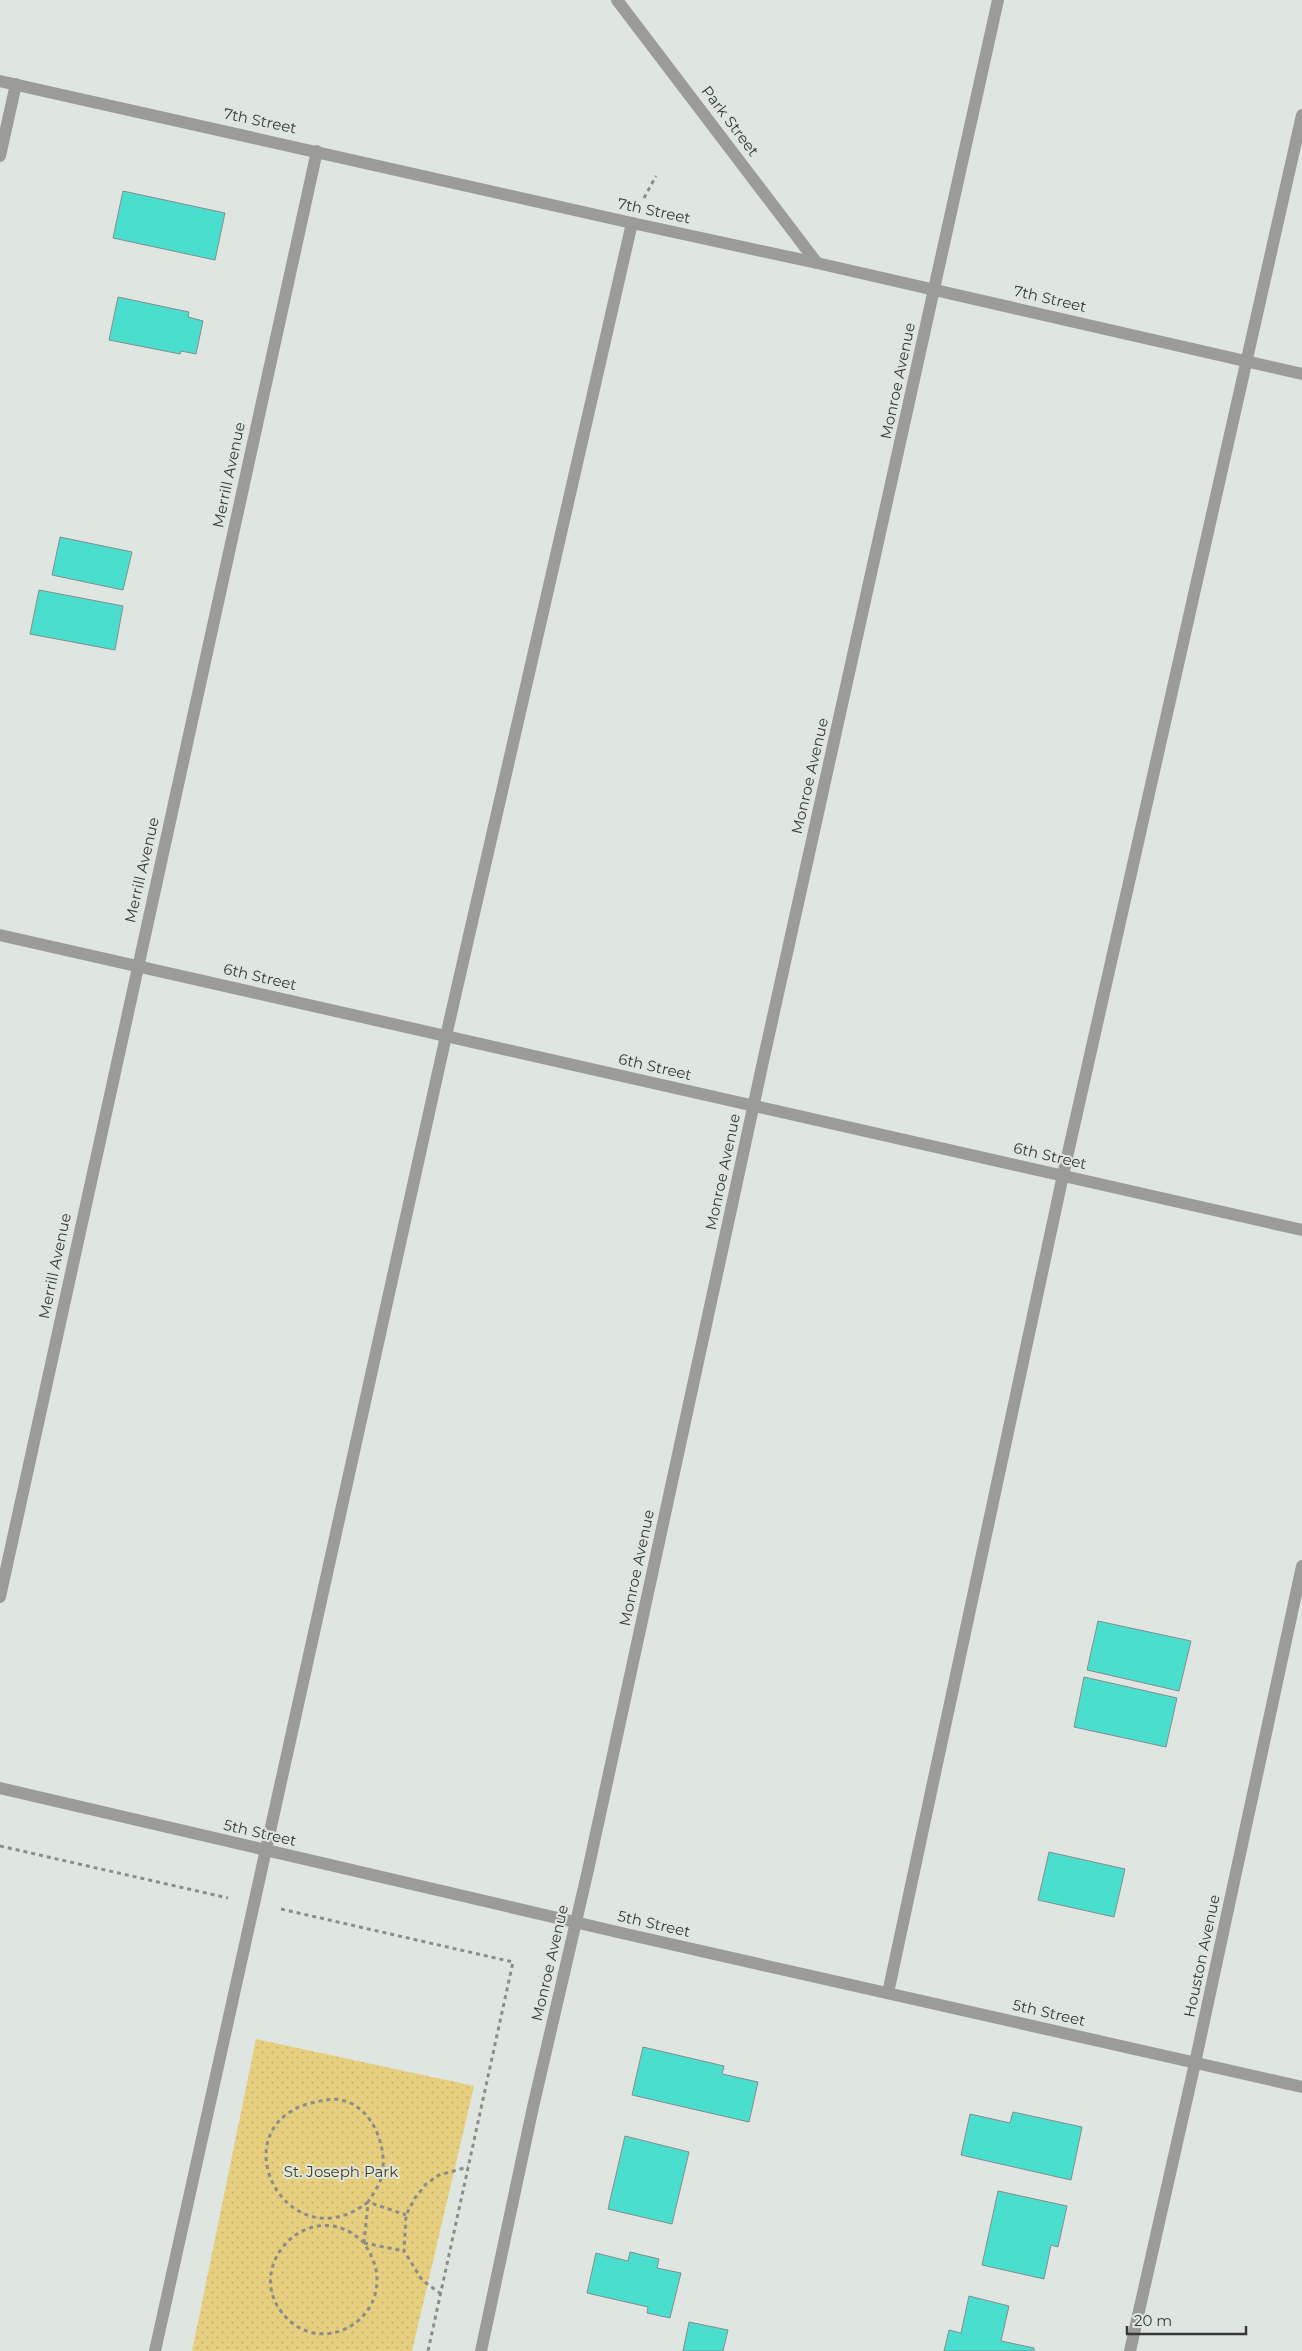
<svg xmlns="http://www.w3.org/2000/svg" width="1302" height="2351" font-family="Montserrat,sans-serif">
<defs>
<pattern id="park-dots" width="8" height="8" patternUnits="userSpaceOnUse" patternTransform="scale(1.25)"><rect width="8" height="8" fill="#e6cf7f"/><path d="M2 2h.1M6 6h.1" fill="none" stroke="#c6b26e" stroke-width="1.8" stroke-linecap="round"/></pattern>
</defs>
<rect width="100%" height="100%" fill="#dfe6e1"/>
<path fill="url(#park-dots)" d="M256,2039L474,2086L412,2351H192Z"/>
<g fill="#4adecf" stroke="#858d8c">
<path d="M123,191L225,213L215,260L113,238Z"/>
<path d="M118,297L189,312L188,317L203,321L196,354L181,351L180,354L109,340Z"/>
<path d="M60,537L132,552L123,590L52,575Z"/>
<path d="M39,590L123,606L115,650L30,634Z"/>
<path d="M1098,1621L1191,1641L1179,1691L1087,1670Z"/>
<path d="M1084,1677L1177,1698L1166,1747L1074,1727Z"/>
<path d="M1049,1852L1125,1869L1114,1917L1038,1900Z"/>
<path d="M643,2047L724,2066L722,2074L758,2082L749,2122L632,2095Z"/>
<path d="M1013,2112L1082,2127L1071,2180L961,2155L970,2114L1010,2123Z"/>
<path d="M625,2136L689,2152L672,2224L608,2209Z"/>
<path d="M998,2191L1067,2206L1058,2247L1051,2245L1044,2279L982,2265Z"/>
<path d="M630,2252L659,2259L657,2268L681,2273L670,2318L647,2313L648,2307L587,2293L596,2253L628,2261Z"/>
<path d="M969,2296L1009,2306L1001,2341L1034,2348V2351H944L949,2330L961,2333Z"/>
<path d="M689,2322L728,2330L723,2351H683Z"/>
</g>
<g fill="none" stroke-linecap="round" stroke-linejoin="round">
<g stroke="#898e8b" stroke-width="3" stroke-dasharray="4 4" stroke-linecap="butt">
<path d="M644,198L656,176"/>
<path d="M0,1846L228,1898"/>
<path d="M281,1909L513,1962L428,2351"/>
<path d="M368,2202C295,2259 229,2151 290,2112C300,2105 314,2102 326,2100C366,2093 389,2142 382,2175C380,2185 373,2194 368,2202L406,2215"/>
<path d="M364,2243C311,2189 233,2272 291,2322C326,2351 378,2323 377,2279C377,2266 371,2254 364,2243L404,2251"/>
<path d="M364,2243L368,2203"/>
<path d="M441,2294L422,2280L404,2251L406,2215L415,2198L426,2184L439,2175L468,2167"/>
</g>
<g stroke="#9b9c99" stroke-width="12">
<path d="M0,156L16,84"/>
<path d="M888,1993L1063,1175L1302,115"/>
<path d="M155,2351L446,1036L632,223"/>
</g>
<g stroke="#9b9c99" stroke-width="12">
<path d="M617,0L817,263"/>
<path d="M0,81L632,223L817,263L1302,374"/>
<path d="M0,935L1302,1230"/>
<path d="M0,1597L317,151"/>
<path d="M0,1788L626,1934L1302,2087"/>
<path d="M481,2351L533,2107L588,1870L764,1057L998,0"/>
<path d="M1130,2351L1195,2063L1302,1566"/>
</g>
</g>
<g text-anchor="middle" stroke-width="4" stroke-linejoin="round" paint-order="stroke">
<g font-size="15" fill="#363937" stroke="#dfe6e1">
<text transform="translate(260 121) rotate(12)" y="5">7th Street</text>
<text transform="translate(730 121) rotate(53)" y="5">Park Street</text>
<text transform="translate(654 211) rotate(12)" y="5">7th Street</text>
<text transform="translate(1050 299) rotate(13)" y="5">7th Street</text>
<text transform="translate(898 381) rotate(-78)" y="5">Monroe Avenue</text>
<text transform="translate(229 475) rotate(-78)" y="5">Merrill Avenue</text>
<text transform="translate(810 776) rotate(-77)" y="5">Monroe Avenue</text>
<text transform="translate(142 870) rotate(-77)" y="5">Merrill Avenue</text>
<text transform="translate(260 977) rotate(13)" y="5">6th Street</text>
<text transform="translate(655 1067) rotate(13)" y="5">6th Street</text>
<text transform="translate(1050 1156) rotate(13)" y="5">6th Street</text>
<text transform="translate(723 1172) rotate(-78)" y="5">Monroe Avenue</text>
<text transform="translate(55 1266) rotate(-78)" y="5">Merrill Avenue</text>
<text transform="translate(637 1568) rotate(-78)" y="5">Monroe Avenue</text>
<text transform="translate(260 1833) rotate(13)" y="5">5th Street</text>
<text transform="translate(654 1924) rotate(13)" y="5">5th Street</text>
<text transform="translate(1202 1956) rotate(-78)" y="5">Houston Avenue</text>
<text transform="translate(550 1963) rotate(-77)" y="5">Monroe Avenue</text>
<text transform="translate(1049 2013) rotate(13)" y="5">5th Street</text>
</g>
<g font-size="15" fill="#493e13" stroke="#dfe6e1">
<text x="341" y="2177">St. Joseph Park</text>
</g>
</g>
<path d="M1127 2326v8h119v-8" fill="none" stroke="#363937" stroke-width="2.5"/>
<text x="1134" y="2326" font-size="15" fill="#363937" stroke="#dfe6e1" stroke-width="4" paint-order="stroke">20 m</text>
</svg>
